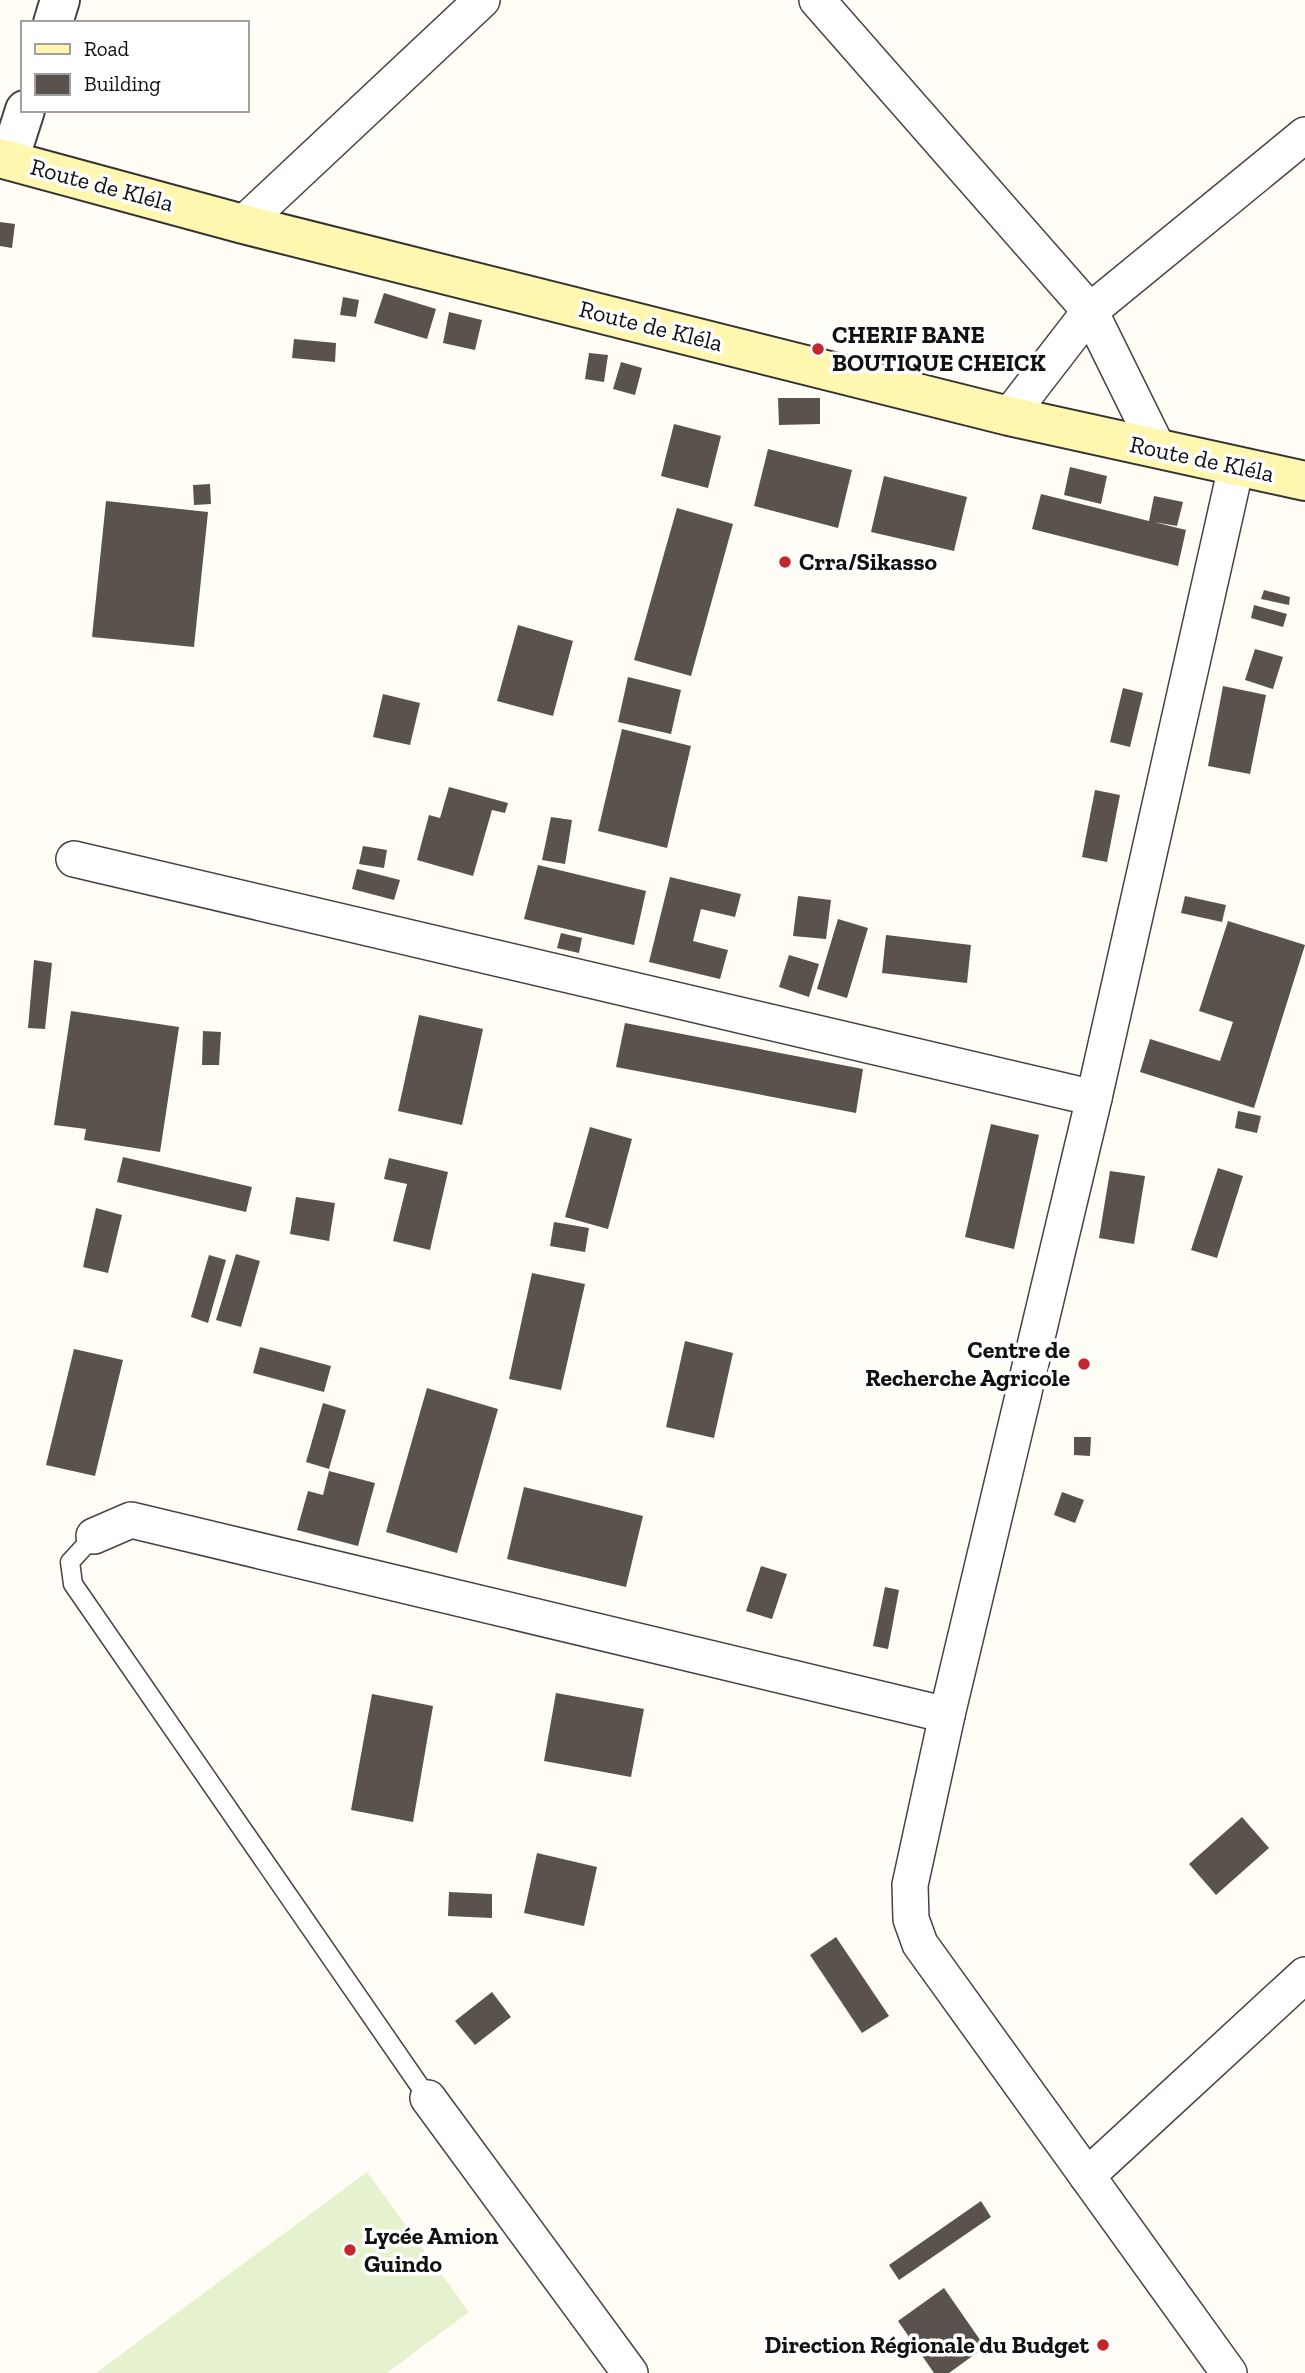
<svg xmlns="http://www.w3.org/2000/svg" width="1305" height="2373" font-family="'Zilla Slab',serif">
<rect width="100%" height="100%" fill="#fffdf5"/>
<path fill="#e6f2cf" d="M367,2172L469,2312L387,2373H96Z"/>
<g fill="#5a524d">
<path d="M0,222L15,224L12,248L0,246Z"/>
<path d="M384,293L436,309L427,339L374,323Z"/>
<path d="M343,297L359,300L356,317L340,315Z"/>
<path d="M449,312L482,320L475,350L443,343Z"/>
<path d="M294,339L336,343L335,362L292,358Z"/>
<path d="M589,353L608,355L604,382L585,379Z"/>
<path d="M621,362L642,368L635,395L613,389Z"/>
<path d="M778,398H820V424L779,425Z"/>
<path d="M674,424L721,436L708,488L661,476Z"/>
<path d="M768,449L852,470L838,528L754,506Z"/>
<path d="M1070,467L1107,476L1101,504L1064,495Z"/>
<path d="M884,476L967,497L954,551L871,532Z"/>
<path d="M210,484L211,504L194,505L193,485Z"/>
<path d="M1041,494L1149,521L1154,496L1183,502L1177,526L1154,522L1186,530L1178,566L1032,529Z"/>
<path d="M106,501L208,512L194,647L92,637Z"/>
<path d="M677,508L733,524L691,676L634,660Z"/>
<path d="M1264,590L1290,597L1289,605L1261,599Z"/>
<path d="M1254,605L1287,614L1283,627L1251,618Z"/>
<path d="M518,625L573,641L553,716L497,701Z"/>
<path d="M1255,649L1283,657L1273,689L1245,680Z"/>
<path d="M628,677L681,690L671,734L618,722Z"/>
<path d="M1223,686L1266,695L1250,774L1208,766Z"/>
<path d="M1123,688L1143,693L1130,747L1110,742Z"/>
<path d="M383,694L420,703L410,745L373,737Z"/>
<path d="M622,729L691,746L667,848L598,831Z"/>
<path d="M449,787L508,803L505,813L492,810L473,876L417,860L429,815L440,818Z"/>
<path d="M1095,790L1120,795L1107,862L1082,857Z"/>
<path d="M551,817L572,820L565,864L542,860Z"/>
<path d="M363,846L387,850L384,868L359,864Z"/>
<path d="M538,865L646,891L634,945L524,919Z"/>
<path d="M357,869L400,880L394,900L352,889Z"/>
<path d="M670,877L741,894L735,917L701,909L693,941L728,950L720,979L649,962Z"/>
<path d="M798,896L831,900L826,939L793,936Z"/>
<path d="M1185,896L1226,905L1222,922L1181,913Z"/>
<path d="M838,919L868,928L847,998L817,989Z"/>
<path d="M1228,921L1305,945L1254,1108L1140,1072L1150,1039L1220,1061L1233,1022L1199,1011Z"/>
<path d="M561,933L582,938L579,953L557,948Z"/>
<path d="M886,935L971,945L967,983L882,973Z"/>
<path d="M789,955L819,964L809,997L779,987Z"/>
<path d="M34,960L52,963L45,1029L28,1028Z"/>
<path d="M71,1011L179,1027L160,1152L84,1140L86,1129L54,1125Z"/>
<path d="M419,1015L483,1029L462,1125L398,1111Z"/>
<path d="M625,1023L863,1069L856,1113L616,1067Z"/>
<path d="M203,1031L221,1032L219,1065H202Z"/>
<path d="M1238,1111L1261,1116L1257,1133L1235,1128Z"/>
<path d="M991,1124L1039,1135L1014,1249L965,1237Z"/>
<path d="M590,1127L632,1139L608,1229L565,1217Z"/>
<path d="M123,1157L252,1187L246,1212L117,1182Z"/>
<path d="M389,1158L448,1172L430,1250L393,1241L407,1184L384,1179Z"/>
<path d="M1218,1168L1243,1176L1217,1258L1191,1250Z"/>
<path d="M1110,1171L1145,1176L1134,1244L1099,1238Z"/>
<path d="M296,1197L335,1203L329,1241L290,1234Z"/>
<path d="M96,1208L122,1215L108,1273L83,1267Z"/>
<path d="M554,1222L589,1228L585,1252L550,1246Z"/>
<path d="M236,1254L260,1261L241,1327L216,1320Z"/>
<path d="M209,1255L226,1260L208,1323L191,1317Z"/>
<path d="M532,1273L585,1284L561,1390L509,1379Z"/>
<path d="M685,1341L733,1353L714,1438L666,1427Z"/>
<path d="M260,1347L331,1366L324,1392L253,1373Z"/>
<path d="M74,1349L123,1360L95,1476L46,1465Z"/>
<path d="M427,1388L498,1409L457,1553L386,1532Z"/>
<path d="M323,1403L346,1410L329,1469L306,1462Z"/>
<path d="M1074,1437H1091L1090,1456L1074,1455Z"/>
<path d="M329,1471L375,1483L358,1546L297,1530L308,1491L323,1495Z"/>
<path d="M524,1487L643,1516L626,1587L507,1559Z"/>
<path d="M1062,1492L1084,1500L1075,1523L1054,1515Z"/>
<path d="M761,1566L787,1574L772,1619L746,1611Z"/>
<path d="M885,1587L899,1590L888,1649L873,1646Z"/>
<path d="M556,1693L644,1709L631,1777L544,1761Z"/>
<path d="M372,1694L433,1706L413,1822L351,1810Z"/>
<path d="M1242,1817L1269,1848L1216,1895L1189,1864Z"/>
<path d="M537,1853L597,1867L584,1926L524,1913Z"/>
<path d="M449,1892L492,1894V1918L448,1916Z"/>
<path d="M836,1937L889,2016L862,2033L810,1955Z"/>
<path d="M492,1992L511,2017L475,2045L455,2021Z"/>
<path d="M981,2201L991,2217L899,2280L889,2265Z"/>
<path d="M944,2288L985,2347L949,2373H934L898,2321Z"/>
</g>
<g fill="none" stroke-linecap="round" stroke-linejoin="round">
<g stroke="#444" stroke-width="21">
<path id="service" d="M94,1536L70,1562L73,1584L428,2098"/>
</g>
<g stroke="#444" stroke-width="38">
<g id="minor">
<path d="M817,0L1090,311L1158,449"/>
<path d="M243,224L482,0"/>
<path d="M1009,416L1090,311L1305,135"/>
<path d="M74,859L1094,1098"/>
<path d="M94,1536L131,1520L947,1715"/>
<path d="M428,2098L630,2373"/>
<path d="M1087,2176L1305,1975"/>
<path d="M1229,2373L920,1944L911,1919L910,1885L947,1715L1094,1098L1236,467"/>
</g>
</g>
<g stroke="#444" stroke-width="42">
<g id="tertiary">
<path d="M53,23L60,0"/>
<path d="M9,160L25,110"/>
</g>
</g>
<g stroke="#333" stroke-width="42">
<path id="secondary" d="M0,158L243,224L1009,416L1305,481"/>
</g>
<use href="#service" stroke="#fff" stroke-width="18"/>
<use href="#minor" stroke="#fff" stroke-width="35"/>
<use href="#tertiary" stroke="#fff" stroke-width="38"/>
<use href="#secondary" stroke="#fff6b0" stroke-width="38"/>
</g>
<g fill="#c4262e" stroke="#fff" stroke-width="2.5">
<circle cx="818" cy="349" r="7"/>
<circle cx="785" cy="562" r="7"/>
<circle cx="1084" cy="1364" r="7"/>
<circle cx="350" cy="2250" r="7"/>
<circle cx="1103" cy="2345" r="7"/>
</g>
<g text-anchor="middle" stroke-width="7" stroke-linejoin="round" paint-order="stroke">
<g font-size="24" fill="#111" stroke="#fff">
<text transform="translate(102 185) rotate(15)" y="8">Route de Kléla</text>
<text transform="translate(651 326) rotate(14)" y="8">Route de Kléla</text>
<text transform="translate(1202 459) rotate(12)" y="8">Route de Kléla</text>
</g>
<g font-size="24" font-weight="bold" fill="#111" stroke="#fff" text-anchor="start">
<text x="832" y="343">CHERIF BANE<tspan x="832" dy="28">BOUTIQUE CHEICK</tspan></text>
<text x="799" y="570">Crra/Sikasso</text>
<text x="1070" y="1358" text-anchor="end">Centre de<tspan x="1070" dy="28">Recherche Agricole</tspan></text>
<text x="364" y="2244">Lycée Amion<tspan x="364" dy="28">Guindo</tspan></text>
<text x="1089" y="2353" text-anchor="end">Direction Régionale du Budget</text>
</g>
</g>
<rect x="21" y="21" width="228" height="91" fill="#ffffff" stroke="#a0a0a0" stroke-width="2"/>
<rect x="35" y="44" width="35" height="10" fill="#fff6b0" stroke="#a0a0a0" stroke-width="2"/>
<text x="84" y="56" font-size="21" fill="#111111">Road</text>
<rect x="35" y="74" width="35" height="21" fill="#5a524d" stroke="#a0a0a0" stroke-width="2"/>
<text x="84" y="91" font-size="21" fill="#111111">Building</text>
</svg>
